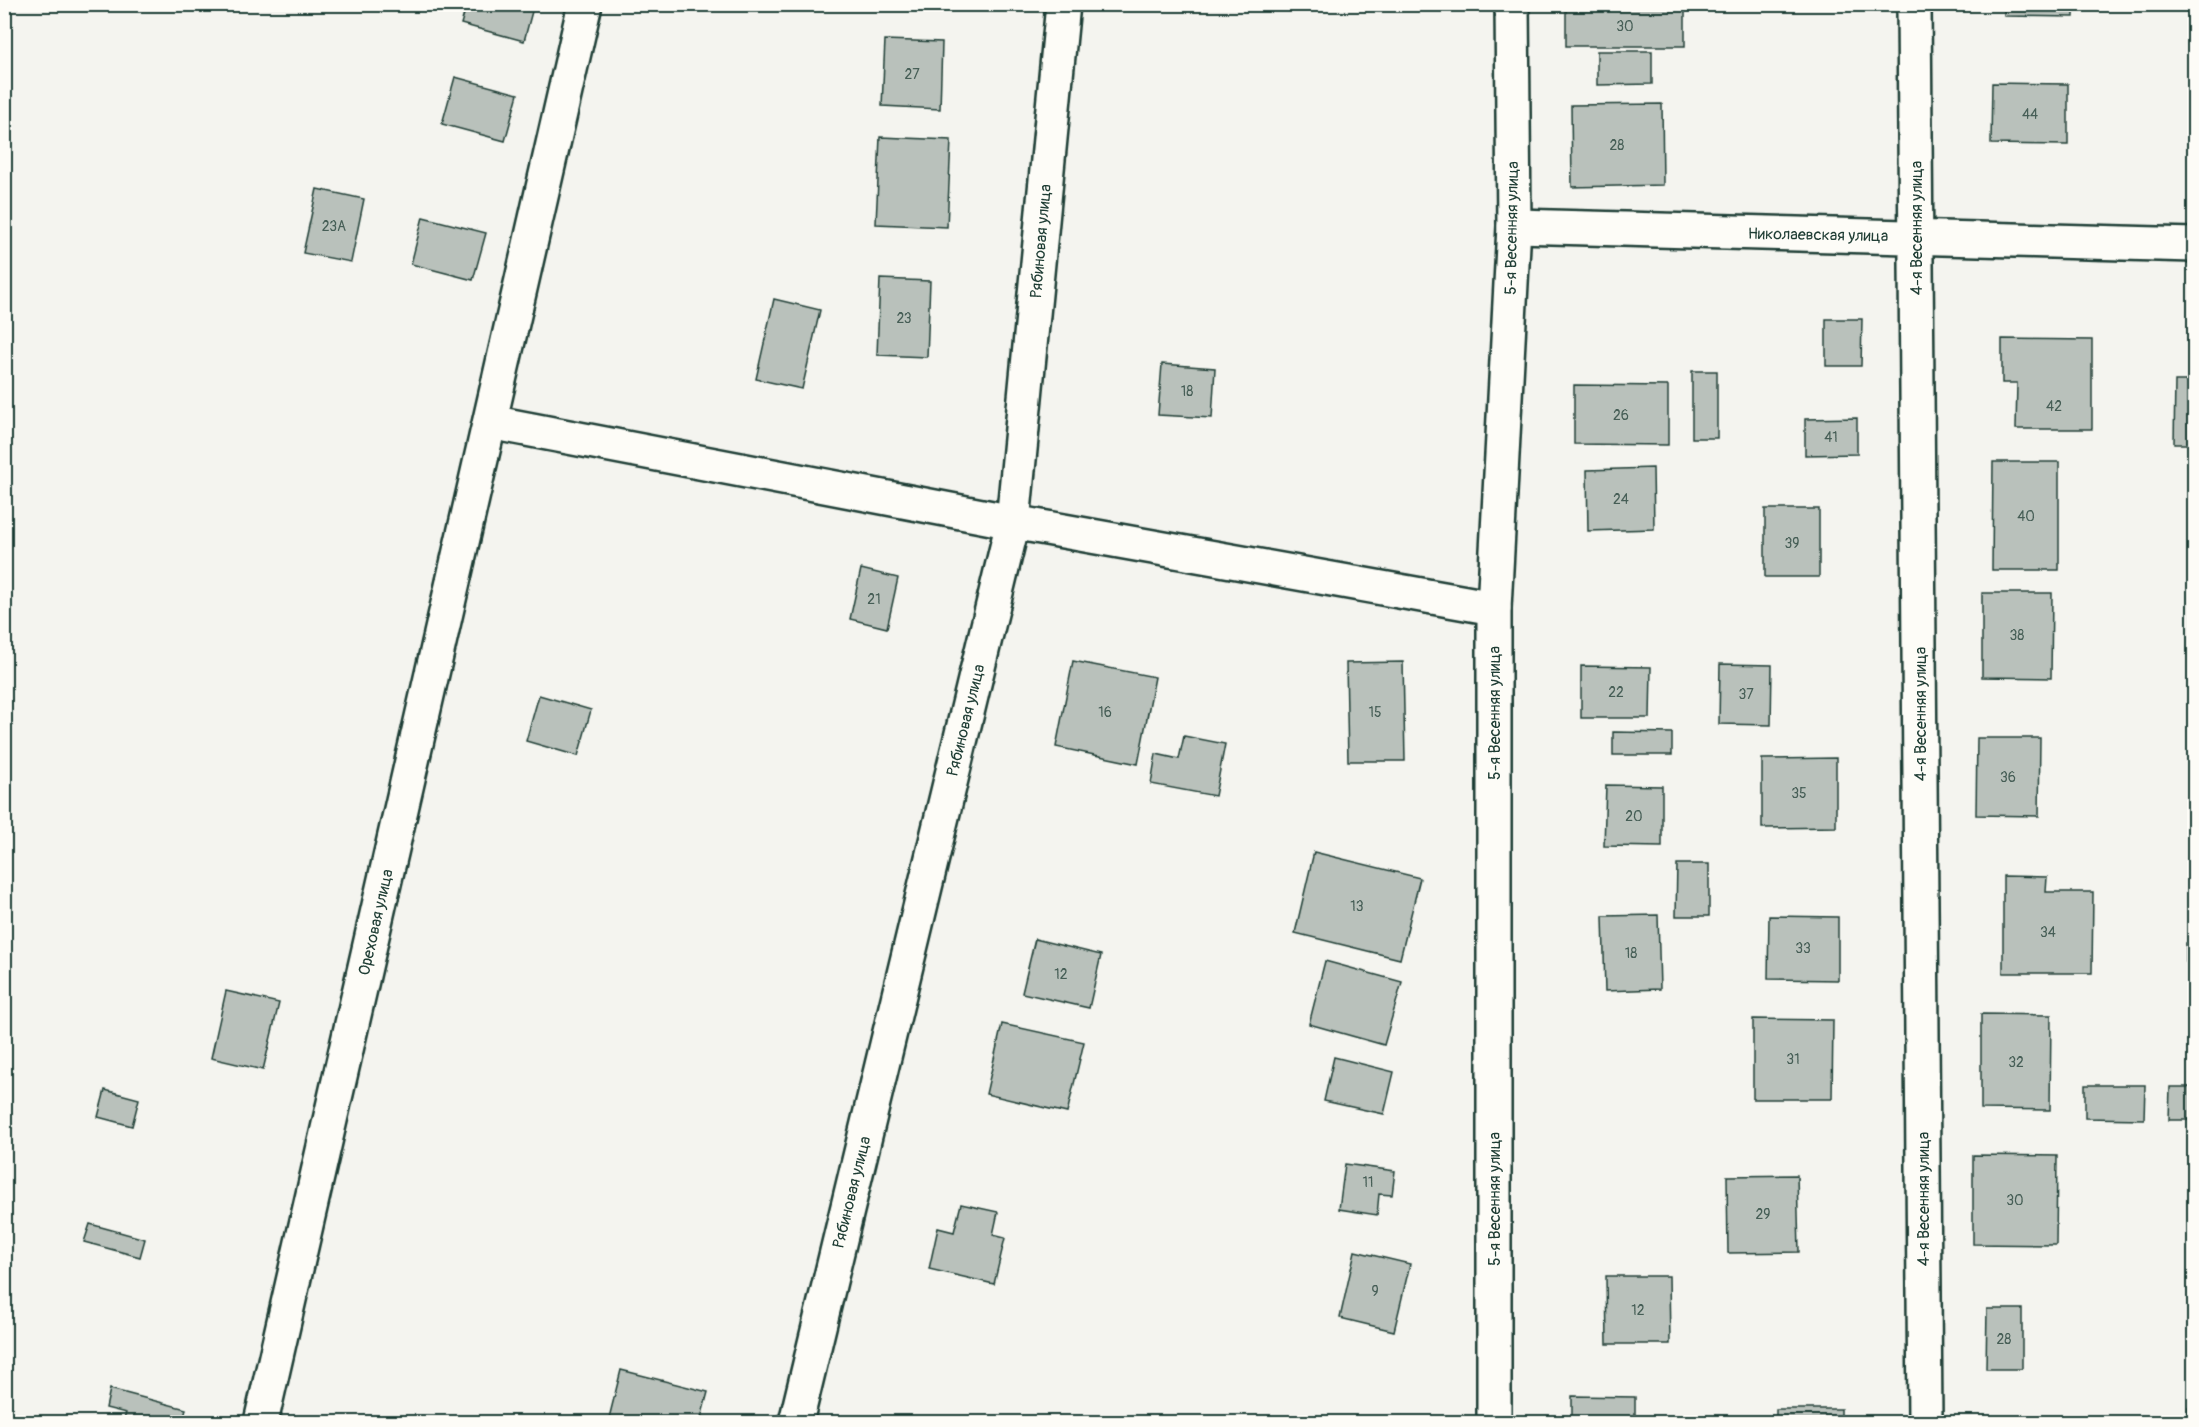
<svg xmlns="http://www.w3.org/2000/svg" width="2199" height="1427" font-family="Pangolin,sans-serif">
<rect width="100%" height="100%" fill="#f4f4ef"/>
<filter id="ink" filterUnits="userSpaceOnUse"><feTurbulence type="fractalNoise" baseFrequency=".0167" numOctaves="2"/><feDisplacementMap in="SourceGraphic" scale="12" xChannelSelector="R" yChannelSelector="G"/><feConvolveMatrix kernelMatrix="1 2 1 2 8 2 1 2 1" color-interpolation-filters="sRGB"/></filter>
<g filter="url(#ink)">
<g fill="#b9c1bb" stroke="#1f3d34" stroke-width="1.5">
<path d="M467,4H534L524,41L461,24Z"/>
<path d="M1685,4V46H1566V5Z"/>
<path d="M2004,4H2074V17L2004,16Z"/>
<path d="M885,40L942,42L940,109L882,106Z"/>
<path d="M1597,51H1652V84L1597,85Z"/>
<path d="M455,77L518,94L505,141L442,124Z"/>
<path d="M1992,83L2068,84V145L1991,144Z"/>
<path d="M1662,104L1663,185L1572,187L1571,105Z"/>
<path d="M880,137L951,140L947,227L876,224Z"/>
<path d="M317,189L364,199L351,262L303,253Z"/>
<path d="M423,217L486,233L473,280L411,264Z"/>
<path d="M880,279L930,281L927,357L877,355Z"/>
<path d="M774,299L820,310L802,389L756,379Z"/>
<path d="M1826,319H1862L1861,366H1826Z"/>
<path d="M2002,339L2092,340V429H2016L2017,383H2002Z"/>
<path d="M1162,364L1215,368L1212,418L1158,415Z"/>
<rect x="1692" y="371" width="25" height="67"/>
<path d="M2175,381H2194V444H2174Z"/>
<path d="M1574,385L1668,386V445L1574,444Z"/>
<path d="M1857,418V454L1805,455V419Z"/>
<path d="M1993,462H2059V570H1992Z"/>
<path d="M1653,468L1654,529L1588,531L1587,470Z"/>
<rect x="1765" y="509" width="54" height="68"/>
<path d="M861,569L898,578L887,628L850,619Z"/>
<path d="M1982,593H2052L2051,678L1982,677Z"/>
<path d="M1073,661L1155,677L1138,764L1056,747Z"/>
<path d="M1403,662L1405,761H1348L1346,663Z"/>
<path d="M1720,664L1772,665L1771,725L1719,724Z"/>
<path d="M1581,666L1651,667L1650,718H1581Z"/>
<path d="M539,695L591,710L578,756L526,741Z"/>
<path d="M1613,732L1672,733V755H1613Z"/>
<path d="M1184,736L1225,744L1215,796L1151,784L1156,754L1179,759Z"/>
<path d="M1977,738H2040L2039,816L1976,815Z"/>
<path d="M1836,758V827L1762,828V759Z"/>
<path d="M1606,785L1662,786V847L1604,846Z"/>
<path d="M1314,852L1420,878L1400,959L1295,933Z"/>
<path d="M1677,864H1709V916H1676Z"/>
<path d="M2003,876L2047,877L2046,892H2093L2092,973H2003Z"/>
<path d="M1658,915L1660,989L1605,991L1603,916Z"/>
<path d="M1769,916L1838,917V980L1768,979Z"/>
<path d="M1035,939L1101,955L1089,1008L1022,993Z"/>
<rect x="2186" y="943" width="8" height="19"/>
<path d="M1325,961L1402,982L1384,1045L1309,1024Z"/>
<path d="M226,991L279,1003L263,1070L211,1058Z"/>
<path d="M1981,1014L2051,1015L2050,1110L1981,1109Z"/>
<path d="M1753,1019L1833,1020L1832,1099H1753Z"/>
<path d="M1002,1024L1084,1042L1067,1113L986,1094Z"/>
<path d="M1334,1057L1394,1072L1384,1114L1324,1101Z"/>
<path d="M2085,1085H2145L2144,1119L2085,1118Z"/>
<path d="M2170,1087H2194V1120H2169Z"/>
<path d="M105,1090L139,1099L132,1126L98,1117Z"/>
<path d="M1973,1155L2057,1156L2056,1245L1973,1244Z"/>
<path d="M1345,1164L1395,1171L1392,1195L1379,1194L1377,1215L1339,1209Z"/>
<path d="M1797,1175L1799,1252L1728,1253L1727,1176Z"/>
<path d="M961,1204L998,1212L993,1235L1005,1238L994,1284L929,1269L938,1228L954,1232Z"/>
<path d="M90,1224L145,1239L140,1257L84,1242Z"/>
<path d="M1355,1251L1410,1264L1394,1331L1340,1318Z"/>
<path d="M1606,1276H1669L1670,1344H1607Z"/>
<path d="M1987,1309H2022V1369H1986Z"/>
<path d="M621,1370L708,1392L700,1422H608Z"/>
<path d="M110,1389L186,1409L183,1422H123L126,1413L106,1408Z"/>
<path d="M1572,1396L1635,1397V1422H1572Z"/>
<rect x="2188" y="1407" width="6" height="15"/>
<rect x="1776" y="1409" width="65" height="13"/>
</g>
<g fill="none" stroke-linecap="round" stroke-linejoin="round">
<g stroke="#1f3d34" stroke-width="38">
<g id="minor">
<path d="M1914,4L1925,1422"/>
<path d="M1514,226L2194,245"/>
<path d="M490,422L1013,522L1494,608"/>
<path d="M261,1422L585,4"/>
<path d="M796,1422L1013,522L1063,4"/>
<path d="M1494,1422V608L1514,226L1512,4"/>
</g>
</g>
<use href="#minor" stroke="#fdfcf7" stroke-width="33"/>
</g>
</g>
<g text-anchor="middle" stroke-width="4.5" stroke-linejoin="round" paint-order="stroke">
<g font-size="14" fill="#465e56">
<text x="1625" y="31">30</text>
<text x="912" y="79">27</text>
<text x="2030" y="119">44</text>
<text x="1617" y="150">28</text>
<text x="334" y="231">23А</text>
<text x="904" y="323">23</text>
<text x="1187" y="396">18</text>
<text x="2054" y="411">42</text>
<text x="1621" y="420">26</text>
<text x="1831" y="442">41</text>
<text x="1621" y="504">24</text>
<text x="2026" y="521">40</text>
<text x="1792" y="548">39</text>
<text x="874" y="604">21</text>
<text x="2017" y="640">38</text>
<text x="1616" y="697">22</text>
<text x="1746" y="699">37</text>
<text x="1105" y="717">16</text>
<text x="1375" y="717">15</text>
<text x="2008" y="782">36</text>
<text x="1799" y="798">35</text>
<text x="1634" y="821">20</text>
<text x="1357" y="911">13</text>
<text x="2048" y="937">34</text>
<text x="1803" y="953">33</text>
<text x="1631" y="958">18</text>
<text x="1061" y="979">12</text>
<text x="1793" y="1064">31</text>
<text x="2016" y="1067">32</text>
<text x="1368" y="1187">11</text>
<text x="2015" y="1205">30</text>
<text x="1763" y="1219">29</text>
<text x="1375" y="1296">9</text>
<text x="1638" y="1315">12</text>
<text x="2004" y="1344">28</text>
</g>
<g font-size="16" fill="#1f3d34" stroke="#fdfcf7">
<text transform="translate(1511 228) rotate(-89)" y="6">5-я Весенняя улица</text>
<text transform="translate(1916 228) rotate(-90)" y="6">4-я Весенняя улица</text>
<text transform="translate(1818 234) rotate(1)" y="6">Николаевская улица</text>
<text transform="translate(1040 241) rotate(-85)" y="6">Рябиновая улица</text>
<text transform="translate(1494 713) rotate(-90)" y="6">5-я Весенняя улица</text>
<text transform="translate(1920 714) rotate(-90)" y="6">4-я Весенняя улица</text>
<text transform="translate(965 720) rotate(-76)" y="6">Рябиновая улица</text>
<text transform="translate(375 922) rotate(-77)" y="6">Ореховая улица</text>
<text transform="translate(851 1192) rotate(-76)" y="6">Рябиновая улица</text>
<text transform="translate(1494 1199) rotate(-90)" y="6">5-я Весенняя улица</text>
<text transform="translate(1923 1199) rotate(-90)" y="6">4-я Весенняя улица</text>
</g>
</g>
<rect width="2199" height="1427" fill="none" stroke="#fdfcf7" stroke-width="24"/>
<rect x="12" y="12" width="2175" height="1403" fill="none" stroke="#1f3d34" stroke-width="2" filter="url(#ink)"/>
</svg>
